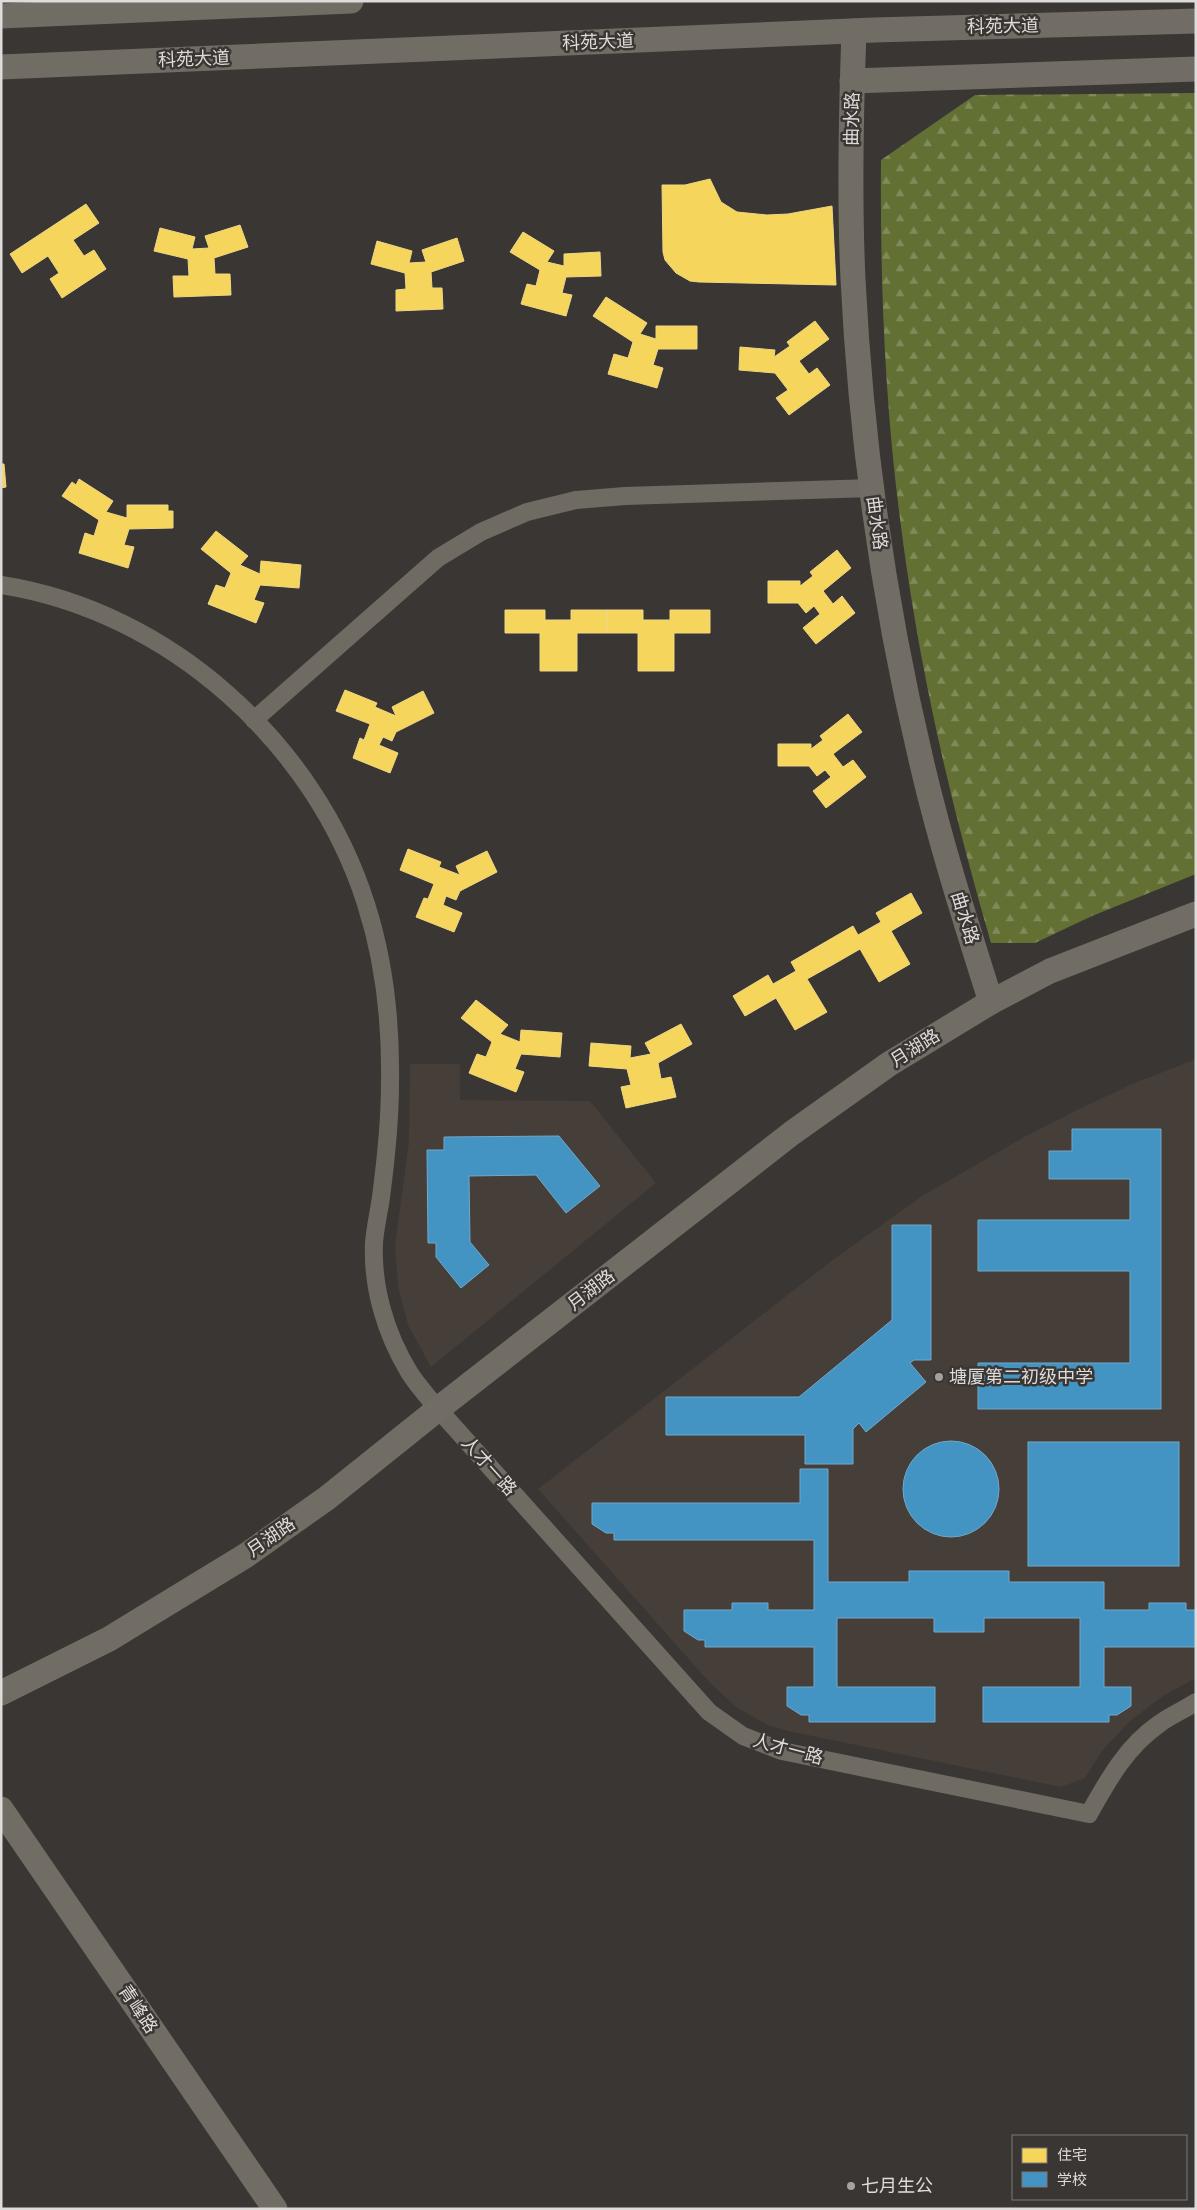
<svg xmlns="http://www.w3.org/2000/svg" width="1197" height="2210" font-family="'Times New Roman','Noto Sans SC',serif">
<defs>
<pattern id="forest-firs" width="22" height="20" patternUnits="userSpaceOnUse" patternTransform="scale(1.25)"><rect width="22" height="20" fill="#637033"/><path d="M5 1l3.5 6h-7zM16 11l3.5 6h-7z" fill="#808a5a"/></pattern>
</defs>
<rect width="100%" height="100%" fill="#393634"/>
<g fill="#463e38">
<path d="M1196,1059V1678L1163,1696L1130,1721L1102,1751L1085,1778L1061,1787L788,1731L770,1726L737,1708L710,1683L538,1489L826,1265L922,1196L1024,1137L1077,1110L1130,1085Z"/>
<path d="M410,1064H460V1100L590,1101L656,1183L431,1367L408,1325L398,1286L395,1245L409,1142Z"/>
</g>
<path fill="url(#forest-firs)" d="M1196,93V874L1092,916L1035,943H991C952,809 920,673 902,534C885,410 880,285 881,160L975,95Z"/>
<g fill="#f6d55c" stroke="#efd782">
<path d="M710,179L721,202L737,212L767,215L788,214L832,206L836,285L699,282L690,281L676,273L665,260L663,252L662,185H685Z"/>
<path d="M86,204L99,223L73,240L84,256L94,250L106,269L62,298L50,279L59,273L48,256L22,273L10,254Z"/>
<path d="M240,225L248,247L214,258L215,274H230L231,295L174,297L173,276H189L188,259L154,251L160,228L195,237L192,249L209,248L205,236Z"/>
<path d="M523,232L554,251L547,262L564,266V254L600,252L601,276L566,277L562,293L572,295L566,316L521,304L527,284L536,286L540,270L510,252Z"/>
<path d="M457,238L464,261L431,272L432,288H442L443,309L396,311V290L406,289L405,273L371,264L377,241L412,251L409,263L426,262L422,250Z"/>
<path d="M606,297L647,323L640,334L656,339V326H697V349H658L653,365L663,368L657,388L608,374L614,354L628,358L633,342L593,316Z"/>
<path d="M815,321L829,339L799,361L809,374L817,368L830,385L789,415L776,398L788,390L775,373L739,370L740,347L775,350L774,357L790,346L787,342Z"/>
<path d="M1,464H4L6,487L1,488Z"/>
<path d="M79,479L113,501L106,512L127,518V505H168V511H173V528L129,529L124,545L134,547L128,568L79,553L85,533L94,536L99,520L62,496L72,482L76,485Z"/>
<path d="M216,531L248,556L240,565L260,574L261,561L301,565L299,588L260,585L254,600L264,603L256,623L208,604L216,585L225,588L231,573L201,549Z"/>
<path d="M837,550L851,568L823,591L833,604L842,596L855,613L816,644L803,628L820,614L814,606L806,613L798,603H768V581H800V586L813,576L810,572Z"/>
<path d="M505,610H545V620H571V610H607V633H577V671H540V633H505Z"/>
<path d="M607,610H643V620H670V610H710V633H674V671H638V633H607Z"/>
<path d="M345,690L377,703L375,707L396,716L392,707L423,691L434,713L396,732L392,741L383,737L379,745L398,753L390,773L353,758L360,738L364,740L370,724L336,711Z"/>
<path d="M848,714L862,732L833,754L843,767L853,760L866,777L826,808L813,791L831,777L825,770L817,776L809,766H778V744H811V749L823,740L820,736Z"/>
<path d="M408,849L441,862L439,867L460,875L456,866L487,851L497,872L460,891L456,900L446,896L443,905L462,913L454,932L416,917L424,898L428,899L434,884L400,870Z"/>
<path d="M911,893L922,913L891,931L910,964L879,982L860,949L834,964L822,944L853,926L858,935L881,922L876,913Z"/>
<path d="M822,944L834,964L807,979L827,1012L795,1030L776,998L745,1016L733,996L768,975L773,984L796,971L791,962Z"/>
<path d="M476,1000L508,1025L500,1034L520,1042L521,1030L562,1033L560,1057L521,1054L515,1069L524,1072L516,1092L469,1073L477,1054L486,1057L492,1042L461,1018Z"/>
<path d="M681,1024L692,1044L658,1063L661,1079L671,1077L676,1097L626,1108L621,1087L631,1085L627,1069L589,1066L591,1043L631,1046L630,1058L651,1054L645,1043Z"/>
</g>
<g fill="#4393c3" stroke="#72a9ca">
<path d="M1072,1129H1161V1409H978V1363H1130V1271H978V1220H1130V1179H1049V1151H1072Z"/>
<path d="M559,1136L600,1186L566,1213L536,1175L469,1176L470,1242L489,1265L461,1288L436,1257V1243H428L427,1150H444V1137Z"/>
<path d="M892,1225H931V1360H914L910,1363L926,1382L866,1432L859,1423L853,1429V1464H805V1435H666V1397H799L892,1320Z"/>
<circle cx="951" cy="1489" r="48"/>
<rect x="1028" y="1442" width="151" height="124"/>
<path d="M800,1469H828V1582H909V1571H1009V1582H1104V1610H1149V1603H1186V1610H1196V1647H1104V1687H1131V1706L1117,1715H1109V1722H983V1687H1080V1618H984V1632H934V1618H837V1687H935V1722H809V1715H801L787,1706V1687H814V1647H705V1640H698L684,1631V1610H732V1603H768V1610H814V1540H614V1533H606L592,1524V1503H800Z"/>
</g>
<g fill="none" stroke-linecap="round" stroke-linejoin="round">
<g stroke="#6f6b62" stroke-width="18">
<path d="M1,585C169,611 315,743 366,904C384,960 391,1024 390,1083C390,1122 386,1159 381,1197C379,1212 375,1228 374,1243C372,1288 386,1334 409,1372C417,1385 428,1397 438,1409L709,1712L743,1736L782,1751L1089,1814C1108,1780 1126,1747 1159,1724C1171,1715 1184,1710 1196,1702"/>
<path d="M254,720L438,558L481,532L527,512L576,500L625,496L872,488"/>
</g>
<g stroke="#716d64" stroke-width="25">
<path d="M1,16L351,1"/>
<path d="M854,31C851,113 849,196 853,279C861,442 884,605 922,764C941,845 966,923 991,1002"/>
<path d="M1,67L874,30L1196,21"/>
<path d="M852,81L1196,69"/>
<path d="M1,1693L109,1639L245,1556L327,1498L438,1409L792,1133L889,1064L991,1002L1050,971L1196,914"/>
<path d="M1,1809L275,2209"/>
</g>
</g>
<g fill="#a4a2a0" stroke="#3a3633" stroke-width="2">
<circle cx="939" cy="1377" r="5"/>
<circle cx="851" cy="2186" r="5"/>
</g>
<g text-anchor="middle" stroke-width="5" stroke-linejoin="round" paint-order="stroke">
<g font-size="18" fill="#dedcda" stroke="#3a3633">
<text transform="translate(1003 26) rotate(-1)" y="6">科苑大道</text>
<text transform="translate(598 42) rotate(-2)" y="6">科苑大道</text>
<text transform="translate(194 59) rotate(-2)" y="6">科苑大道</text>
<text transform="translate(852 119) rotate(-89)" y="6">曲水路</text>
<text transform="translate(877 523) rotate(82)" y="6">曲水路</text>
<text transform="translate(965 918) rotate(73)" y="6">曲水路</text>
<text transform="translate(915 1048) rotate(-32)" y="6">月湖路</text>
<text transform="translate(591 1290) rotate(-38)" y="6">月湖路</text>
<text transform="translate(489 1466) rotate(48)" y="6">人才一路</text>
<text transform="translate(271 1537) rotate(-35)" y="6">月湖路</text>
<text transform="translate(788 1749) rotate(15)" y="6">人才一路</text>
<text transform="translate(138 2009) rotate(56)" y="6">青峰路</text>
</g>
<g font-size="18" fill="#dedcda" stroke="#3a3633" text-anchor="start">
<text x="949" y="1383">塘厦第二初级中学</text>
<text x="861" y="2192">七月生公</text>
</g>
</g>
<rect width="1197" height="2210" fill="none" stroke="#dedcda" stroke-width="5"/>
<rect x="1012" y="2135" width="175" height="65" fill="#3a3633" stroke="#7c7876"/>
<rect x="1022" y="2148" width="25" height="15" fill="#f6d55c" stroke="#7c7876"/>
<text x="1057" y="2160" font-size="15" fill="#dedcda">住宅</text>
<rect x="1022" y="2172" width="25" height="15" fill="#4393c3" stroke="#7c7876"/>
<text x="1057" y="2185" font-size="15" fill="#dedcda">学校</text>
</svg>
